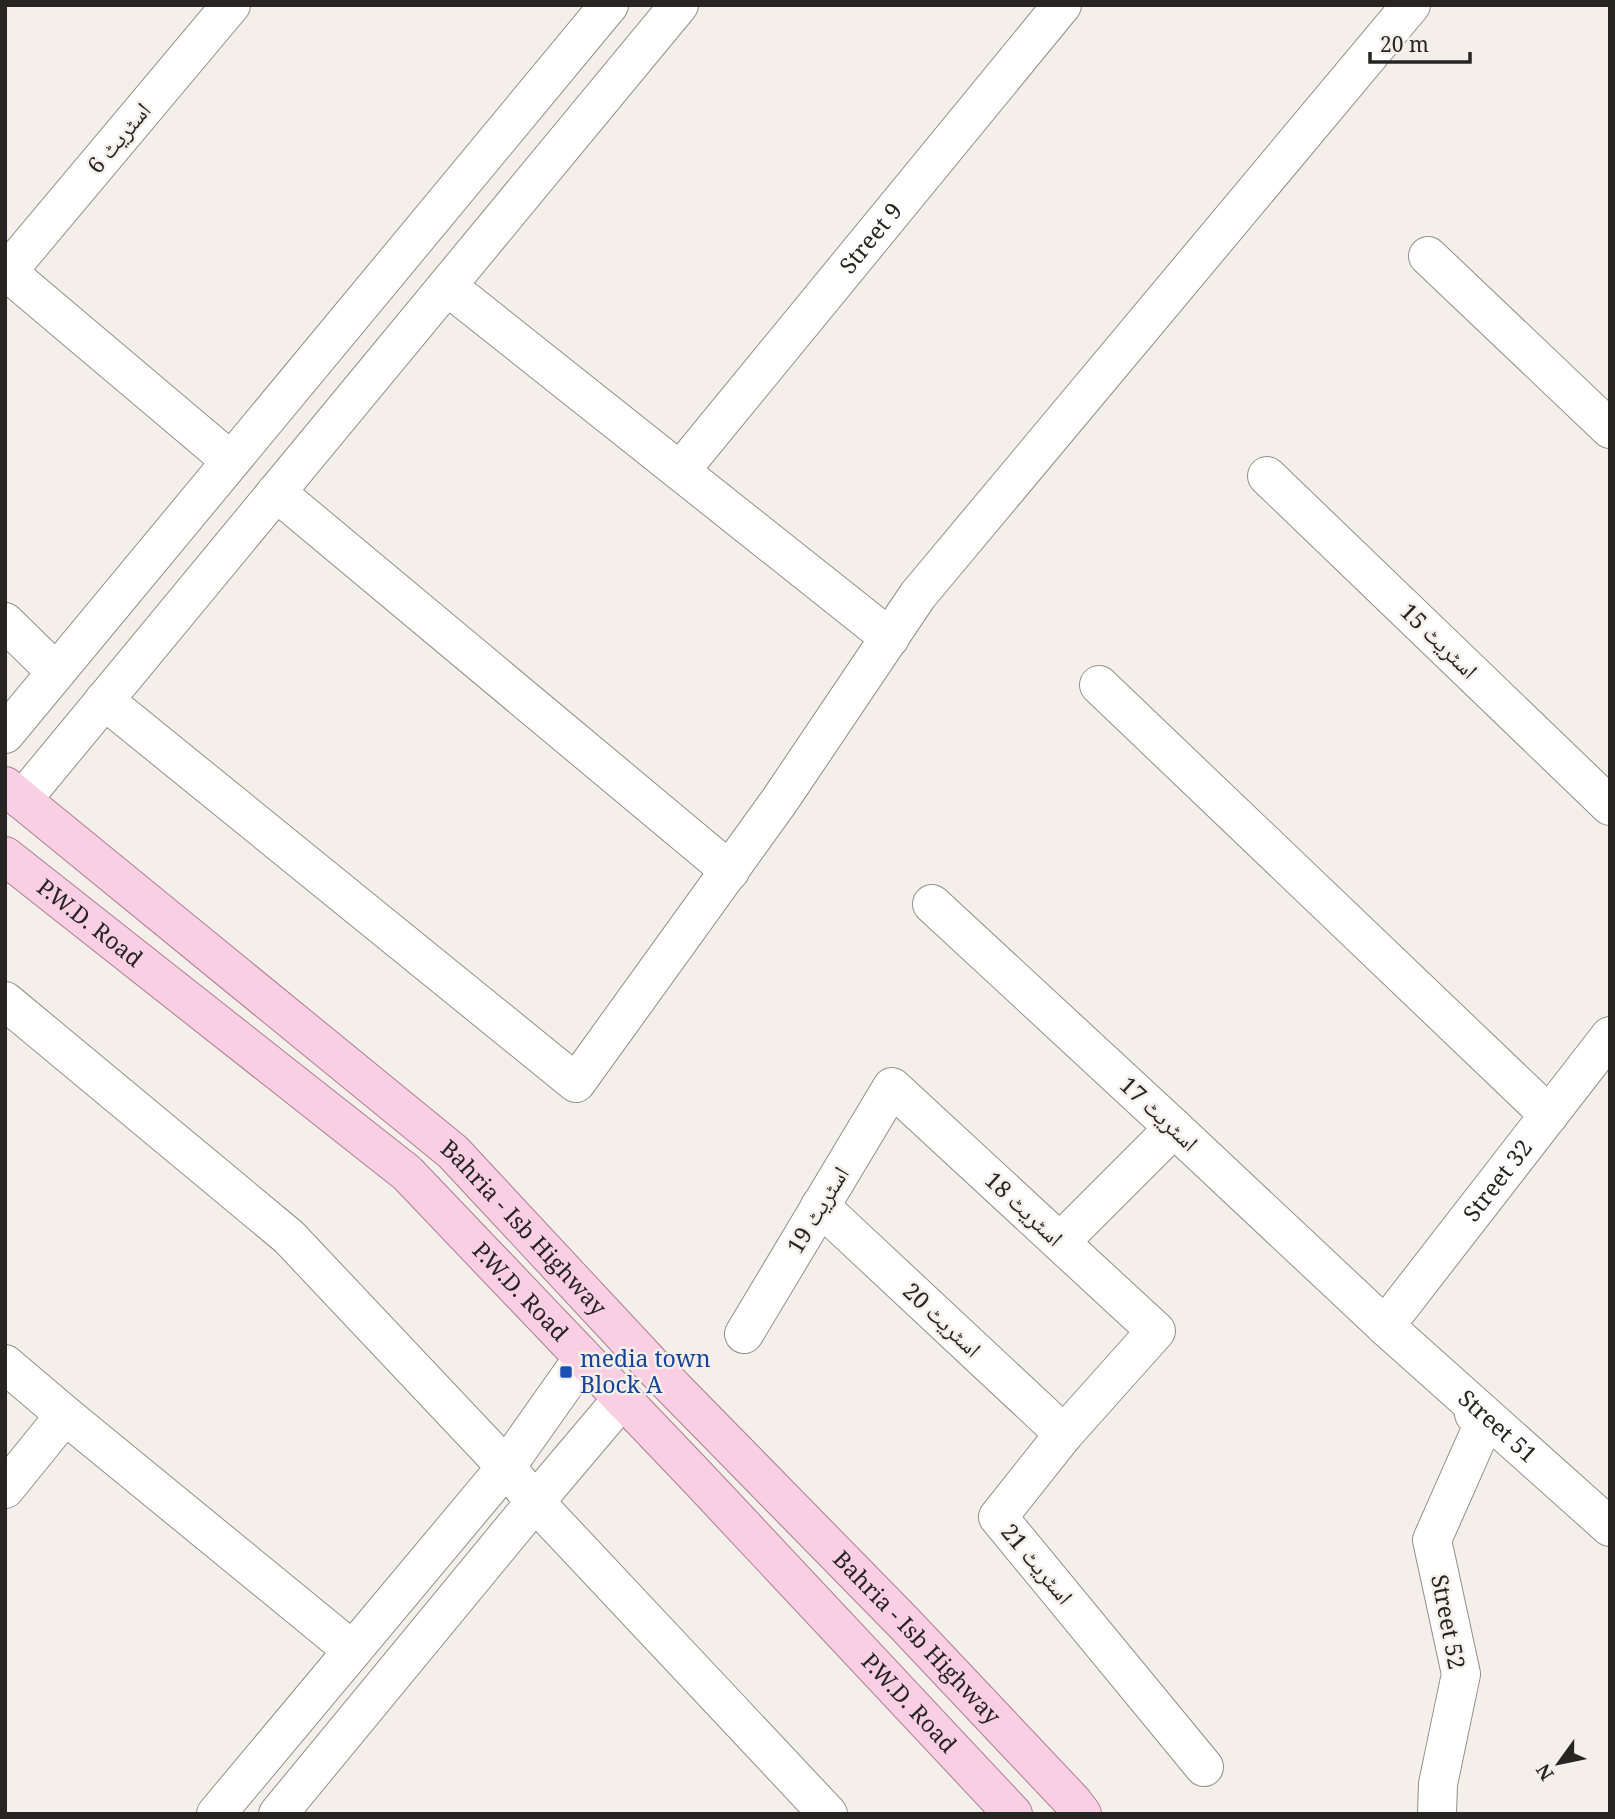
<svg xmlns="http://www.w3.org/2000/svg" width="1615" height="1819" font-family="'Noto Serif','Noto Naskh Arabic',serif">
<rect width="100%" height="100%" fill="#f4f0e9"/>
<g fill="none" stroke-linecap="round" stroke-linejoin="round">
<g stroke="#928f88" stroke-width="40">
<g id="minor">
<path d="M1428,256L1610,429"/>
<path d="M5,270L231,461"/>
<path d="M7,272L231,5"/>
<path d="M447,286L890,638"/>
<path id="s1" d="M680,471L1062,5"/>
<path d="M1267,476L1610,806"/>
<path d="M276,492L730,871"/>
<path d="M5,622L56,672"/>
<path d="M1099,685L1549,1115"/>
<path d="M104,700L576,1083L780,800L918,595L1411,5"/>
<path d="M5,734L609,5"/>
<path d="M22,800L679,5"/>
<path id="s2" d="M932,904L1174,1128L1385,1326L1610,1527"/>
<path d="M5,1001L289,1237L506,1467L535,1502L828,1814"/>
<path d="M820,1206L1064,1434"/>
<path d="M1060,1242L1174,1128"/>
<path id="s3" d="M1385,1326L1610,1036"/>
<path d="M744,1334L892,1087L1156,1331L1064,1434L998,1517L1204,1767"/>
<path d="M5,1364L65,1415L352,1650"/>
<path d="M5,1489L65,1415"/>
<path d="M216,1814L506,1467L583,1358"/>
<path d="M278,1814L535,1502L622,1399"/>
<path d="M1437,1814L1438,1784L1461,1674L1432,1540L1486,1418L1473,1406L1474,1414"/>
</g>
</g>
<g stroke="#ae7d93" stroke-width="40">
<g id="major">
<path id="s4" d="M5,786L453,1152L658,1372L904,1623L1073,1802L1082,1814"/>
<path id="s5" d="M5,856L407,1173L699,1479L1013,1814"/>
</g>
</g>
<use href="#minor" stroke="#fff" stroke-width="38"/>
<use href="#major" stroke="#facee3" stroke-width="38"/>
</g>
<rect fill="#1a4fb4" stroke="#f4f0e9" stroke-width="2.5" x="559" y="1365" width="14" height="14" rx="3.5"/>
<g text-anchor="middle" stroke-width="5" stroke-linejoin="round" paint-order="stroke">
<g font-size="23" fill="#272523" stroke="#f4f0e9">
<text transform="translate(119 138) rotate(-50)" y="8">اسٹریٹ 6</text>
<text dy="8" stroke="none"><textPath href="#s1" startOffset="301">Street 9</textPath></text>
<text transform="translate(1439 641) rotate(44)" y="8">اسٹریٹ 15</text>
<text dy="8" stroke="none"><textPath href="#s5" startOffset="108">P.W.D. Road</textPath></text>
<text transform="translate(1159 1114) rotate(43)" y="8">اسٹریٹ 17</text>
<text dy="8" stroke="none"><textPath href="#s3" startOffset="184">Street 32</textPath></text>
<text transform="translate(1024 1209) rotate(43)" y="8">اسٹریٹ 18</text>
<text transform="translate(818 1210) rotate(-59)" y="8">اسٹریٹ 19</text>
<text dy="8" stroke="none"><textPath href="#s4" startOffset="682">Bahria - Isb Highway</textPath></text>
<text dy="8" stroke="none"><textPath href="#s5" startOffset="676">P.W.D. Road</textPath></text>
<text transform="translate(942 1320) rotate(43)" y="8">اسٹریٹ 20</text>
<text dy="8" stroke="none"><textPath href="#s2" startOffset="770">Street 51</textPath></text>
<text transform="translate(1037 1564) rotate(50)" y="8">اسٹریٹ 21</text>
<text transform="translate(1448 1622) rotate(79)" y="8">Street 52</text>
<text dy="8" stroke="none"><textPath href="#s4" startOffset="1250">Bahria - Isb Highway</textPath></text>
<text dy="8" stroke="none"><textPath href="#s5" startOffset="1242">P.W.D. Road</textPath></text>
</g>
<g font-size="23" fill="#164399" stroke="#f4f0e9" text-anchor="start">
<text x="580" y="1367">media town<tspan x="580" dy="26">Block A</tspan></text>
</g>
</g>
<rect width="1615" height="1819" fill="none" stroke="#272523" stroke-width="14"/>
<g transform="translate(1559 1763) rotate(237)" stroke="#f4f0e9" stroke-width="5" paint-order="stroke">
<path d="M0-5L12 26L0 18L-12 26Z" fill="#272523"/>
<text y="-10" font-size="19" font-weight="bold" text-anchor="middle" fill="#272523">N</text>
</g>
<path d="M1370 52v10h100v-10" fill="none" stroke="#272523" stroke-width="3.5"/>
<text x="1380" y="52" font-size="21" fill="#272523" stroke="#f4f0e9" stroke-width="5" paint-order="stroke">20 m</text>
</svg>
